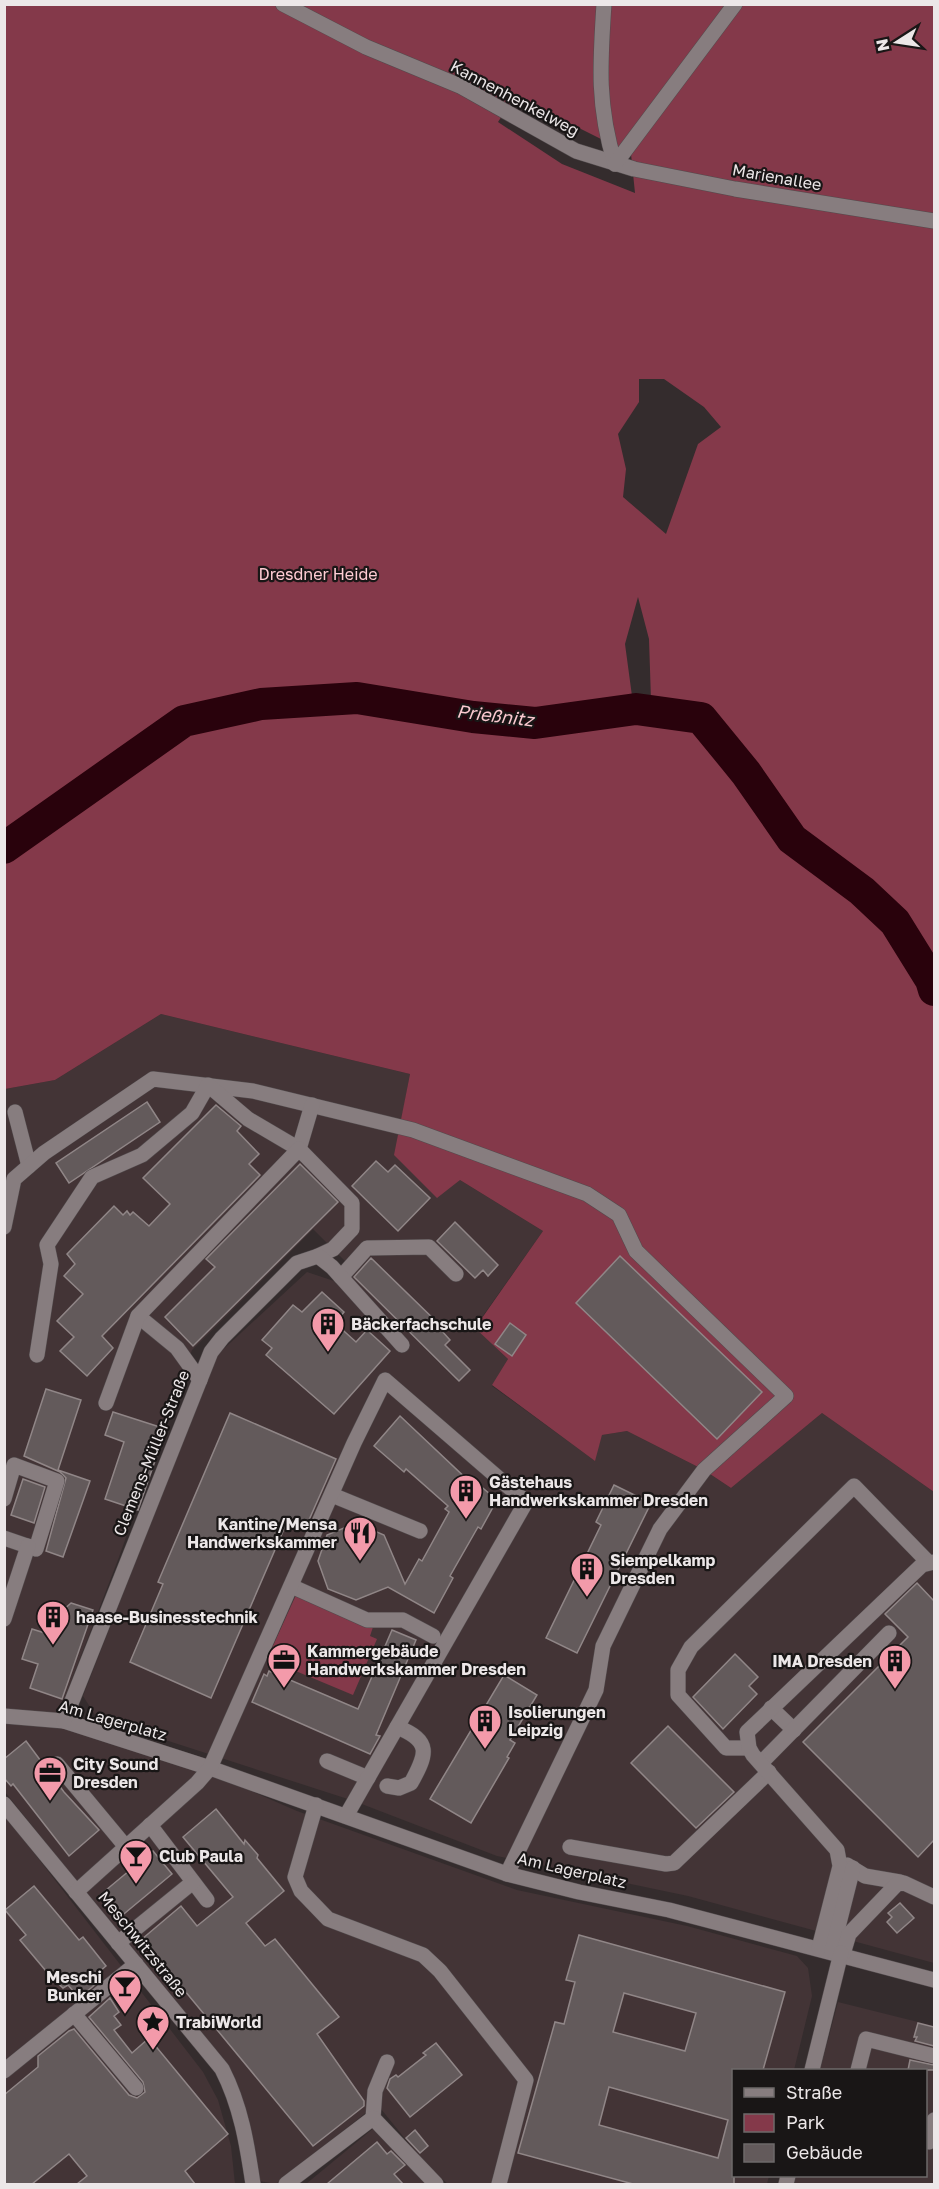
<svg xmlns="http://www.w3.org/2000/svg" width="939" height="2189" font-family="'Golos Text',sans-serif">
<rect width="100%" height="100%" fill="#342c2d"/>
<g fill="#433436">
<path d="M161,1014L410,1074L395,1155L460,1180L543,1231L475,1327L508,1359L492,1386L594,1460L602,1435L627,1431L704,1470L731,1488L822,1413L934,1492V1963L688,1896L497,1856L354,1801L97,1718L83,1696L216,1356L307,1272L334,1281L347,1263L313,1229L192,1350L119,1557L59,1713L5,1712V1089L55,1080Z"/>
<path d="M5,1724L63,1727L233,1783L297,1811L517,1890L687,1926L797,1956L808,1968L812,1996L794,2070H734V2176H769L767,2184H448L427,2166L377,2104L276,2184L259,2181L225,2066L5,1792Z"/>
<path d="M4,1814L203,2072L218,2100L231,2146L235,2184H5Z"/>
<path d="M838,2002L934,2026V2184H794L796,2176H926V2070H820Z"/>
<path d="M375,2127L427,2184H306Z"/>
</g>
<g fill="#84394a" fill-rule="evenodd">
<path d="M5,5H934V1492L822,1413L731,1488L704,1470L627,1431L602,1435L595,1461L492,1385L508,1359L475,1328L543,1231L460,1180L437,1198L394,1155L410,1074L161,1014L55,1080L5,1089ZM515,96L631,154L635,193L562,164L498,122ZM639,379H664L704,407L721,427L698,444L666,534L623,497L626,469L618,434L639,402ZM638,597L649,639L651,700L632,696L625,644Z"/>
<path d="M296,1595L373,1627L370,1636L377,1639L353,1695L267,1659Z"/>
</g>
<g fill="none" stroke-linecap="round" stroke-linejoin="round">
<path stroke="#29020c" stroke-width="32" d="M4,848L184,721L261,704L357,698L473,717L535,723L636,709L701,718L746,773L792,839L862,891L895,922L931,980L934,990"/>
</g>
<g fill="#635a5b" stroke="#908687" stroke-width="1.5" fill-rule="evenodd">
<path d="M147,1102L160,1122L69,1183L56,1163Z"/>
<path d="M216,1105L241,1126L237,1131L259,1154L249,1164L260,1175L102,1336L113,1348L87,1376L60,1351L74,1337L57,1321L83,1294L64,1276L75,1264L67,1254L114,1206L123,1215L127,1211L130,1215L133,1212L149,1226L170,1204L143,1178Z"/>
<path d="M376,1161L388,1172L395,1165L430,1198L398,1231L352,1186Z"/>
<path d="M300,1164L338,1202L193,1346L165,1317L215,1267L206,1259Z"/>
<path d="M455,1222L498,1265L488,1276L483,1270L475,1278L437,1241Z"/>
<path d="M620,1256L762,1392L717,1439L576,1303Z"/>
<path d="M371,1258L443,1328L441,1330L450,1340L445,1345L470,1370L459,1381L354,1277Z"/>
<path d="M322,1292L344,1312L335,1323L356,1342L367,1330L390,1351L334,1414L266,1355L272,1348L262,1340L293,1305L302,1312Z"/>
<path d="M510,1323L526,1335L512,1356L495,1344Z"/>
<path d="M46,1389L81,1400L58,1470L90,1481L63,1557L46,1551L66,1478L60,1472L24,1456Z"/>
<path d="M113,1412L166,1429L138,1510L105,1499L124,1442L105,1435Z"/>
<path d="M230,1413L336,1459L305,1529L287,1522L211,1698L130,1662L163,1584L158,1582Z"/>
<path d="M400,1416L470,1482L472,1479L497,1500L481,1529L478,1527L450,1576L453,1578L434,1613L388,1587L356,1600L328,1589L318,1561L327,1535L356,1523L384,1535L405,1584L419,1559L422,1561L449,1512L445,1509L448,1506L406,1469L404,1472L374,1446Z"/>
<path d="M23,1479L45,1487L34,1523L11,1515Z"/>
<path d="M614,1485L651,1503L577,1653L546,1638L601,1525L596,1522Z"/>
<path d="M917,1583L934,1601V1840L918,1857L803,1742L908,1637L885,1614Z"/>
<path d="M71,1603L93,1610L62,1699L30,1688L38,1664L22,1659L32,1629L48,1634L52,1620Z"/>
<path d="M392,1630L416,1640L376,1735L380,1736L370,1754L252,1702L264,1674L267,1676L269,1671L358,1709Z"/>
<path d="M735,1654L758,1677L749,1686L757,1694L723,1729L693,1697Z"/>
<path d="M504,1675L537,1695L510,1740L515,1743L507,1757L509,1758L471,1823L430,1799Z"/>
<path d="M668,1726L734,1792L696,1828L631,1763Z"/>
<path d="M26,1741L64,1792L99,1830L69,1856L13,1784L11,1786L4,1778V1759Z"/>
<path d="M216,1809L244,1844L245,1840L258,1855L257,1858L284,1891L246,1923L265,1946L275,1939L339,2017L317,2034L364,2101V2106L313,2146L142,1939L181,1906L197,1926L233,1897L183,1837Z"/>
<path d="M153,1851L172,1874L119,1918L100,1895Z"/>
<path d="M34,1886L79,1940L83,1937L106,1966L92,1978L97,1983L79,1998L68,1985L63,1988L51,1977L20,1940L26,1935L5,1910Z"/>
<path d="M900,1903L914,1918L897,1933L887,1922L892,1917L888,1913Z"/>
<path d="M579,1935L785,1992L763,2070H734V2184H633L518,2153L555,2022L564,2024L575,1982L566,1980ZM624,1993L696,2013L685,2051L613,2032ZM609,2087L728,2120L718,2158L599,2125Z"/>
<path d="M110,1998L119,2012L114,2016L121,2025L114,2030L132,2053L149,2038L228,2134L185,2171L195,2184H77L87,2176L69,2154L32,2184H4V2095L38,2067V2056L69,2031L74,2029L129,2095L137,2098L145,2092L143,2082L89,2017Z"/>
<path d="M918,2023L934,2027V2046L915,2041L917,2037H914Z"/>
<path d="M436,2043L462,2075L410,2117L387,2088L390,2079L396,2075L398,2077L426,2055L423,2053Z"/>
<path d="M910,2060L934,2065V2070H908Z"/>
<path d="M415,2130L428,2146L420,2153L406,2138Z"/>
<path d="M377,2142L387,2154L391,2151L405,2165L394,2174L403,2184H327Z"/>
</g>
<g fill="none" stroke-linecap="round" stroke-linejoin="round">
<g stroke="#524b4d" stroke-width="16">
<g id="minor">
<path d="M283,4L366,47L460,86L576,151L634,169L735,189L934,221"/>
<path d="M604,4C600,64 597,106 615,164"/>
<path d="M615,164L735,4"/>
<path d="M15,1112L29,1166"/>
<path d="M4,1227L14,1179L44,1153L153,1079L253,1091L413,1130L587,1194L619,1215L636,1251L786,1396L704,1470L660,1529L603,1646L596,1690L507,1874"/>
<path d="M341,1277L367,1248L429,1247L456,1274"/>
<path d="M138,1316L177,1348L200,1380"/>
<path d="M37,1355L51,1264L47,1245L92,1177L142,1155L192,1113L208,1085L248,1119L299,1149L312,1105"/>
<path d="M106,1403L138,1316L299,1149L352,1203V1229L333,1249L318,1256"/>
<path d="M332,1495L420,1531"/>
<path d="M4,1499L14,1465L57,1481L36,1549L4,1538"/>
<path d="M291,1586L367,1620H403L433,1636"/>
<path d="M4,1619L28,1546"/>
<path d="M771,1708L794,1730"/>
<path d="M4,1716L64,1721L210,1768L507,1874L579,1892L669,1910L934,1980"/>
<path d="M64,1721L211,1352L222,1338L297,1263L318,1256L332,1267L402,1345"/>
<path d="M749,1748H726L678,1695V1670L691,1647L854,1486L928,1562"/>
<path d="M327,1761L368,1778"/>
<path d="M761,1763L889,1633"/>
<path d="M57,1764L126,1847"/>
<path d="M387,1786L399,1788L411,1783C427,1754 432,1741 397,1727"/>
<path d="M4,1804L222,2069C241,2106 247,2144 253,2184"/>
<path d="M316,1805L295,1877L301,1891L328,1919L423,1955L440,1971L526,2080L499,2184"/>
<path d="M150,1825L207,1900"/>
<path d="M570,1847L666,1864L674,1863L769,1772"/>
<path d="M847,1865L865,1876L900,1882"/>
<path d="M76,1892L197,1783L210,1768L354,1443L385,1380L526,1502L346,1816"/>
<path d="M118,1943L193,1882"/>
<path d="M819,1948L840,1866L837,1850L753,1755L749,1748L747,1732L922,1565L934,1562"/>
<path d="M832,1951L853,1868"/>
<path d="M843,1954L849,1934L897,1884L904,1883L934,1897"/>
<path d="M74,2014L136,2088"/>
<path d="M387,2062L375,2091L373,2118L436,2184"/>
<path d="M812,2070L841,1953"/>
<path d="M858,2070L866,2039L934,2056"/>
<path d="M4,2071L136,1964"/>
<path d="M926,2141L929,2142L934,2120"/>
<path d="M286,2184L373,2118"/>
<path d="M786,2184L788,2176"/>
</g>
</g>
<use href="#minor" stroke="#877d7f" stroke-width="15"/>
</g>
<defs>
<g id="building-pin" transform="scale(1.725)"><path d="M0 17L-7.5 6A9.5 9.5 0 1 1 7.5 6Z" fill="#f39aaa" stroke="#191616"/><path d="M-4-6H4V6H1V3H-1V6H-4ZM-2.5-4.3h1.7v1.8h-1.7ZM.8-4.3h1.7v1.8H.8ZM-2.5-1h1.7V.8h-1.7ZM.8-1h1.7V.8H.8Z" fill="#111"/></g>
<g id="restaurant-pin" transform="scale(1.725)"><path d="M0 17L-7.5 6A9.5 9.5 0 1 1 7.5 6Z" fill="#f39aaa" stroke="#191616"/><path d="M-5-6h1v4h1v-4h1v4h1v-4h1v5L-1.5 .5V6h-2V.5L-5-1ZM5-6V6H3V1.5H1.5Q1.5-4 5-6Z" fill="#111"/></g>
<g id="office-pin" transform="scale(1.725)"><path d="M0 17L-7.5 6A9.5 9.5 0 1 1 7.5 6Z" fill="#f39aaa" stroke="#191616"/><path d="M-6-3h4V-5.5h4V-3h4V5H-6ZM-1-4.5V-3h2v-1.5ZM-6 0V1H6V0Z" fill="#111"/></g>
<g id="bar-pin" transform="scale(1.725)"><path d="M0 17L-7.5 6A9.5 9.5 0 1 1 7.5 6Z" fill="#f39aaa" stroke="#191616"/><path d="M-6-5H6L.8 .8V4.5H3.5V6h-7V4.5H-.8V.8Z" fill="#111"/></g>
<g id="sight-pin" transform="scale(1.725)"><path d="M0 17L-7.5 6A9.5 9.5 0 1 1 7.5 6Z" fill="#f39aaa" stroke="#191616"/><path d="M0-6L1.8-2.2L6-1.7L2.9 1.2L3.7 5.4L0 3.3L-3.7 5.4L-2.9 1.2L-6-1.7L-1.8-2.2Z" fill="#111"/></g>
</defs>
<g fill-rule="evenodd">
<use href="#building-pin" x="328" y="1324"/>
<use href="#building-pin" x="466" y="1491"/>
<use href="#restaurant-pin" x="360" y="1533"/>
<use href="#building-pin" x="587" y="1569"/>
<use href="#building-pin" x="53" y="1617"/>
<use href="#office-pin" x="284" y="1660"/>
<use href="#building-pin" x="895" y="1661"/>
<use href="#building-pin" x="485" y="1721"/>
<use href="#office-pin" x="50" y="1773"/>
<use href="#bar-pin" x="136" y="1856"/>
<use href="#bar-pin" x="125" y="1986"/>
<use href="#sight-pin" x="153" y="2022"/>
</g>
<g text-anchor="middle" stroke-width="4.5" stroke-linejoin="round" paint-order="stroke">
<g font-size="16" fill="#ece7e8" stroke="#191616">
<text transform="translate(515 98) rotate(28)" y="6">Kannenhenkelweg</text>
<text transform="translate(777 177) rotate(10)" y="6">Marienallee</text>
<text transform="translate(151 1453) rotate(-68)" y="6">Clemens-Müller-Straße</text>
<text transform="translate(113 1720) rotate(16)" y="6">Am Lagerplatz</text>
<text transform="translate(572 1870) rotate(13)" y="6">Am Lagerplatz</text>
<text transform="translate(143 1944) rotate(51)" y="6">Meschwitzstraße</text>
</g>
<g font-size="16" fill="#ffcdd4" stroke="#191616">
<text x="318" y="580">Dresdner Heide</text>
</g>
<g font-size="16" font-weight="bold" fill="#ece7e8" stroke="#191616" text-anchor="start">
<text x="351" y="1330">Bäckerfachschule</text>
<text x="489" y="1488">Gästehaus<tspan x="489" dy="18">Handwerkskammer Dresden</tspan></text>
<text x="337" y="1530" text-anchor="end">Kantine/Mensa<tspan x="337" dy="18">Handwerkskammer</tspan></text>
<text x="610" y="1566">Siempelkamp<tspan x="610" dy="18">Dresden</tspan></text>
<text x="76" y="1623">haase-Businesstechnik</text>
<text x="307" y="1657">Kammergebäude<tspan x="307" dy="18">Handwerkskammer Dresden</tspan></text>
<text x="872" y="1667" text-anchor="end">IMA Dresden</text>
<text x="508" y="1718">Isolierungen<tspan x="508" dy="18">Leipzig</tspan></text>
<text x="73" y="1770">City Sound<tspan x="73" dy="18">Dresden</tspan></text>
<text x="159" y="1862">Club Paula</text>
<text x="102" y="1983" text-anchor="end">Meschi<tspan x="102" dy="18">Bunker</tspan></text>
<text x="176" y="2028">TrabiWorld</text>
</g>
<g font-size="18" font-style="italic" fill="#fbc9d0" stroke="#191616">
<text transform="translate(495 716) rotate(7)" y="6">Prießnitz</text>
</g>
</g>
<rect width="939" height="2189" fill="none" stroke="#ece7e8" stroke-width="12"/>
<rect x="732" y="2069" width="195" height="108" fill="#191616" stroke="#6d6a6a" stroke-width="1.5"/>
<rect x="744" y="2088" width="30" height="9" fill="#877d7f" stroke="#6d6a6a" stroke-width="1.5"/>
<text x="786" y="2099" font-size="18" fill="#ece7e8">Straße</text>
<rect x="744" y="2114" width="30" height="18" fill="#84394a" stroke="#6d6a6a" stroke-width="1.5"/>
<text x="786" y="2129" font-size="18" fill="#ece7e8">Park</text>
<rect x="744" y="2144" width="30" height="18" fill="#635a5b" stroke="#6d6a6a" stroke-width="1.5"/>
<text x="786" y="2159" font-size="18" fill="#ece7e8">Gebäude</text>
<g transform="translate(897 42) rotate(258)" stroke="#191616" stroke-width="4.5" paint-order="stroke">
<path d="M0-4.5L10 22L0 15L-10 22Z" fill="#ece7e8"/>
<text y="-9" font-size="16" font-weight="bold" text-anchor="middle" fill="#ece7e8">N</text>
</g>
</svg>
